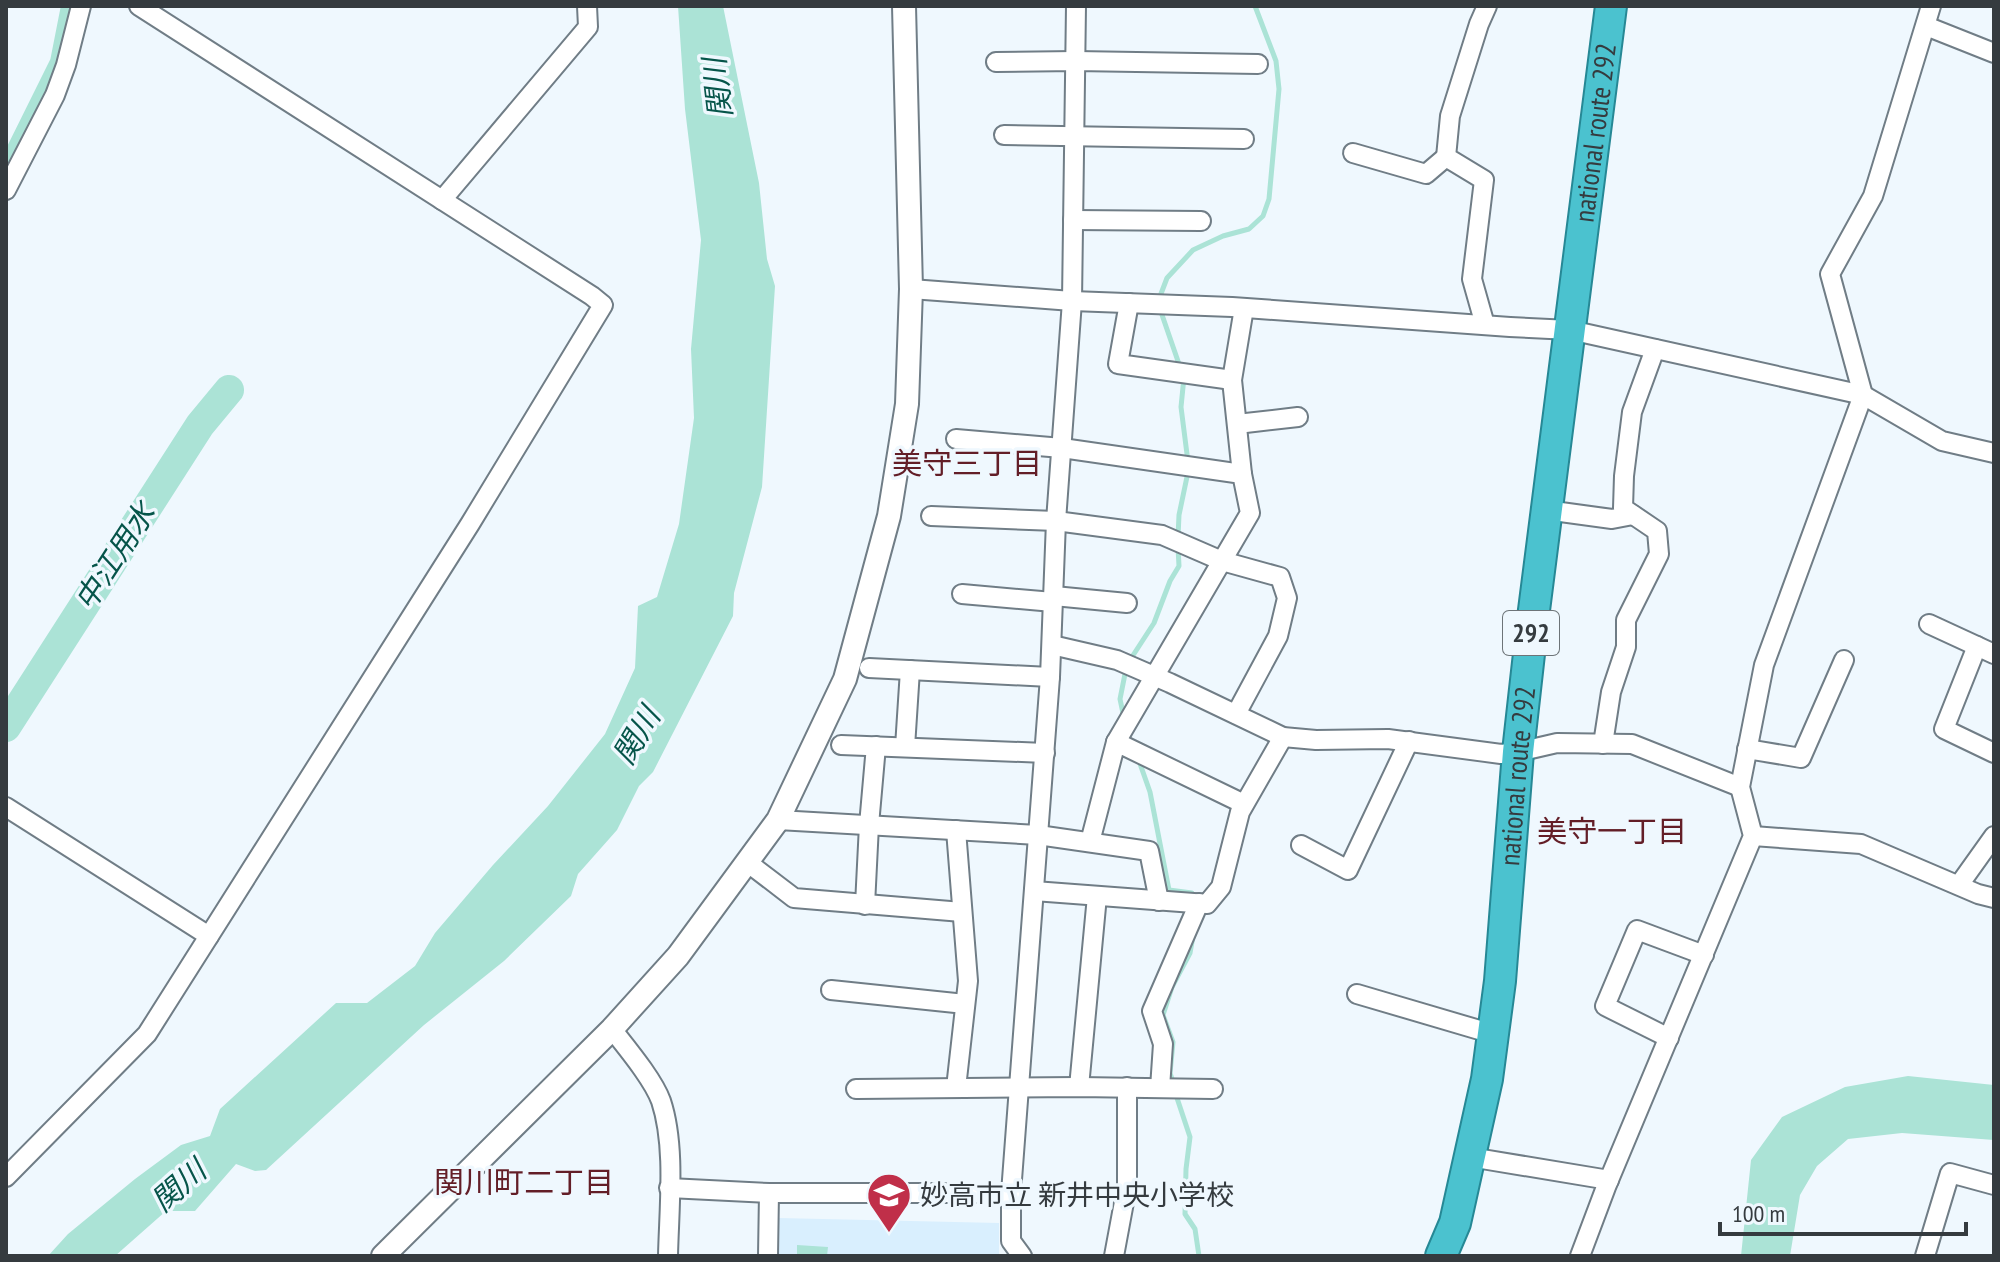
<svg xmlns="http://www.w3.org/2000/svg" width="2000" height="1262" font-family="'PT Sans Narrow','Noto Sans JP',sans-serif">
<rect width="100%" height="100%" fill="#eff8fe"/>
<path fill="#d9effe" d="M779,1218L999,1223V1256H778Z"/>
<g fill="#abe3d6">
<path d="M678,6H723L759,183L767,259L775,286L762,487L734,593L733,616L653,772L639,786L617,830L578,874L571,896L504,961L424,1025L266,1170L255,1171L236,1164L195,1211H166L115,1256H48L68,1234L135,1179L181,1145L210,1136L220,1109L336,1003H367L415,966L435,933L493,865L548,806L605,734L635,668L638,606L657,597L679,524L694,418L691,349L701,240L685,109Z"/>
<path d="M1908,1076L1994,1085V1140L1902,1133L1848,1139L1817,1166L1800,1195L1790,1256H1741L1751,1160L1782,1117L1845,1087Z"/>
<path d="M797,1245L828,1247L827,1256H797Z"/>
</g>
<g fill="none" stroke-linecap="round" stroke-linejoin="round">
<g stroke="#abe3d6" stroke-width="5">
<path d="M1159,299L1167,278L1193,250L1223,236L1249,229L1263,216L1269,199L1279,89L1276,61L1255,6"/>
<path d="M1160,309L1180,367"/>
<path d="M1184,377L1181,407L1188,462"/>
<path d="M1178,537L1179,515L1188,472"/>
<path d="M1130,660L1154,623L1170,581L1179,566L1178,547"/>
<path d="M1124,718L1120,699L1126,669"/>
<path d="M1138,758L1150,792L1169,890L1192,893L1193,899"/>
<path d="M1173,1082L1170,1073L1173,1042L1163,1015L1172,987L1190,953L1193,936"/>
<path d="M1175,1092L1190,1137L1186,1169L1185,1214L1195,1229L1199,1256"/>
</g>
<path stroke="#abe3d6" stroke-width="18" d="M6,169L59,62L70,6"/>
<path stroke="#abe3d6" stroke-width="30" d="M6,727L200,425L229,390"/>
<g stroke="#707d86" stroke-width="22">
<g id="minor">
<path d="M1926,26L1994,53"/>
<path d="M996,62L1076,61L1258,64"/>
<path d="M1004,135L1244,139"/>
<path d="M1353,153L1426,174L1446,157"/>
<path d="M6,190L55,95L66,65L81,6"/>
<path d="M442,200L588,27L587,6"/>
<path d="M1073,220L1201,221"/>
<path d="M911,289L1072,301L1232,307L1510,327L1570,330L1863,395L1942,441L1994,453"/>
<path d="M1129,303L1118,364L1232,380"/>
<path d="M1485,325L1472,279L1484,180L1446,157L1450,116L1479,24L1487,6"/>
<path d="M1237,424L1298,417"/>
<path d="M956,439L1062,448L1242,474L1250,513L1116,742"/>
<path d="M1242,474L1232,380L1244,308"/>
<path d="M1546,510L1612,519L1633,515"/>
<path d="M931,516L1056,521L1162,535L1222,561L1280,577L1287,598L1278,636L1236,714"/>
<path d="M962,594L1053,602"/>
<path d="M1054,596L1127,603"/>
<path d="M1929,624L1994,654"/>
<path d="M1052,645L1117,660L1170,683L1283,737L1316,740L1388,739L1501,754L1518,752L1557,743L1632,744L1740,787"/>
<path d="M1977,646L1944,729L1994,753"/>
<path d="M869,668L1050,677"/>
<path d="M1603,744L1611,692L1626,647V620L1659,554L1657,531L1623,508L1624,476L1632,412L1655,349"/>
<path d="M841,745L1045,753"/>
<path d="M905,747L910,670"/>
<path d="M1747,749L1801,758L1844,660"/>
<path d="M6,807L209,936"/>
<path d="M778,820L1038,835L1149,851L1159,901"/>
<path d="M956,830L968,981L956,1088"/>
<path d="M1753,836L1861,844L1978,894L1994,898"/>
<path d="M1090,842L1116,742L1244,804"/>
<path d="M1301,845L1348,870L1409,741"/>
<path d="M747,862L794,898L962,912"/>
<path d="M1959,885L1994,836"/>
<path d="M1034,891L1207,904L1221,887L1240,812L1283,737"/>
<path d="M865,905L869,825L876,746"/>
<path d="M831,990L965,1004"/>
<path d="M1357,994L1493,1034"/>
<path d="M612,1029C626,1047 653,1079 661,1101C676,1146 669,1208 668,1256"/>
<path d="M1669,1038L1605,1006L1637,930L1704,955"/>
<path d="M1079,1087L1097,896"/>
<path d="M1160,1088L1163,1044L1152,1011L1199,903"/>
<path d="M856,1089L1079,1087L1213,1089"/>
<path d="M1470,1157L1609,1180"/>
<path d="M6,1177L147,1034L470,524L603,305L592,296L139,6"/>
<path d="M669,1188L769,1193H1011"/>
<path d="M768,1256L769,1193"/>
<path d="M1022,1256L1011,1241V1193L1050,677L1056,521L1072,301L1076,6"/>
<path d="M1114,1256L1127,1186V1087"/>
<path d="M1580,1256L1606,1187L1753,836L1740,787L1764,665L1863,395L1830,274L1873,196L1931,6"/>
<path d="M1925,1256L1950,1173L1994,1185"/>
</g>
</g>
<g stroke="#707d86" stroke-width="26">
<path id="tertiary" d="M383,1256L612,1029L678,956L778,820L845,679L889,516L907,404L911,289L904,6"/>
</g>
<g stroke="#268895" stroke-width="34">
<g id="trunk">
<path id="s1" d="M1441,1256L1455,1223L1487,1079L1500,981L1518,752L1533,618L1611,6"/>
</g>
</g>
<use href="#minor" stroke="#fff" stroke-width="18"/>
<use href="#tertiary" stroke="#fff" stroke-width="22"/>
<use href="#trunk" stroke="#4bc2cf" stroke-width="30"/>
</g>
<defs>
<g id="school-pin" transform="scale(2.3)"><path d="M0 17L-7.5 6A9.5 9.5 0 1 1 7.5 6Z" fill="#c02f49" stroke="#eff8fe"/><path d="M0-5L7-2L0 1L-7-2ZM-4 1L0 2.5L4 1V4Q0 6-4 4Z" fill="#fff"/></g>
</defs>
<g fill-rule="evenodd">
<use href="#school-pin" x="889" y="1195"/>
</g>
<g text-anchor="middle" stroke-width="7" stroke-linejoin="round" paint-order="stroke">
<rect fill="#eff8fe" stroke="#6d7478" stroke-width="2" x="1503" y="611" width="56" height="44" rx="6"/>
<g font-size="26" font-weight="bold" fill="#353b3f">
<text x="1531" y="642">292</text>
</g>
<g font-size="28" fill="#353b3f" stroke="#eff8fe">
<text dy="10" stroke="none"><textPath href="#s1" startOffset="1136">national route 292</textPath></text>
<text dy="10" stroke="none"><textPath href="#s1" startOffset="488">national route 292</textPath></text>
</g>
<g font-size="28" fill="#353b3f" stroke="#eff8fe" text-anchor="start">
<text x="920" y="1205">妙高市立 新井中央小学校</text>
</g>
<g font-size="30" font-style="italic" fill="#06554a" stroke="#eff8fe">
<text transform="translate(718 88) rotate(-97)" y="10">関川</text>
<text transform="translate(115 557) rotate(-57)" y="10">中江用水</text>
<text transform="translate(637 736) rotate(-59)" y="10">関川</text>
<text transform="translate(179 1186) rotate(-41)" y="10">関川</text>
</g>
<g font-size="30" fill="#631e27" stroke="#eff8fe">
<text x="967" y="474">美守三丁目</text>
<text x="1612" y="842">美守一丁目</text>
<text x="524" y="1193">関川町二丁目</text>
</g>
</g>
<rect width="2000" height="1262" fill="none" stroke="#353b3f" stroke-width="16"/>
<path d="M1720 1222v12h246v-12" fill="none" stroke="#353b3f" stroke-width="4"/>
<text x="1732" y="1222" font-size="24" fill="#353b3f" stroke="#eff8fe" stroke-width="6" paint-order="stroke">100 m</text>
</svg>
